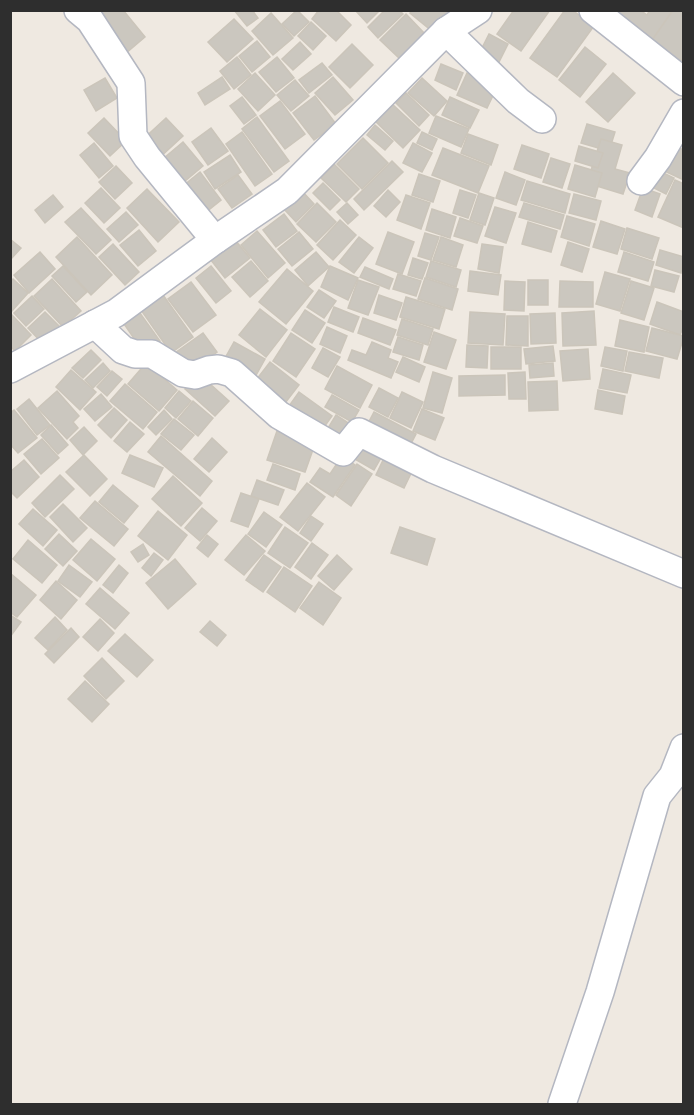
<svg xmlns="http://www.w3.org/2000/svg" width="694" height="1115" font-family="'DejaVu Sans',sans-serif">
<rect width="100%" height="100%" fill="#efe9e1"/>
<g fill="#cbc7bf" stroke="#cbc5ba" stroke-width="1.5">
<path d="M89,10H123L145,37L125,54Z"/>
<path d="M234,10H252L258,18L247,26Z"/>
<path d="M297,10L309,22L294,36L282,24Z"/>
<path d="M319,10H336L351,25L336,41L312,19Z"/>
<path d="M355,10H380L367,23Z"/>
<path d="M385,10H399L403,14L378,38L368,27Z"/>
<path d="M412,10H450L433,32L410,13Z"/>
<path d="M514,10H550L521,51L497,34Z"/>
<path d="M565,10H572L594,26L557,77L530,58Z"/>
<path d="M597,10H640L647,15L650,10H679L651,52Z"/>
<path d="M673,10H684V58L681,61L652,40Z"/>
<path d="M271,13L293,38L273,55L252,31Z"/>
<path d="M406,14L425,34L400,59L380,40Z"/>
<path d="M234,19L253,39L227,62L208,42Z"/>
<path d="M311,22L326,36L313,50L298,36Z"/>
<path d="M489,34L508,44L494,72L475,62Z"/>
<path d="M257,41L270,57L252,72L239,56Z"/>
<path d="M300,42L311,54L293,70L282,59Z"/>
<path d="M352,44L373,65L350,88L329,67Z"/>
<path d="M585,47L606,64L580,97L559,80Z"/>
<path d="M237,57L251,75L234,89L220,71Z"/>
<path d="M277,57L294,78L276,92L259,72Z"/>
<path d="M322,63L332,75L309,93L299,80Z"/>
<path d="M441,64L463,73L456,90L435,80Z"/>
<path d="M255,73L275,95L258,111L238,89Z"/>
<path d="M467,73L497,87L487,108L457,95Z"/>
<path d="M613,73L635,93L608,122L586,102Z"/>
<path d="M222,77L230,89L205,105L198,93Z"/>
<path d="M333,77L353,100L335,115L315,93Z"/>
<path d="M105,78L117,98L96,111L84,90Z"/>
<path d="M422,78L447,101L434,116L408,93Z"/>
<path d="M295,80L309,96L291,111L277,95Z"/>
<path d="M406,93L429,115L419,126L396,103Z"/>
<path d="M315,96L336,124L314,140L293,113Z"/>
<path d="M242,97L256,115L244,124L230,106Z"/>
<path d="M450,97L479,110L470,128L442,115Z"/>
<path d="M280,101L305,134L285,149L260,116Z"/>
<path d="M391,103L420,130L403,148L375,121Z"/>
<path d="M436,116L469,129L461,147L429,133Z"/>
<path d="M257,117L289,161L274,172L242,129Z"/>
<path d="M104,118L126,141L110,156L88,133Z"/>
<path d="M166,118L183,136L157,160L140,142Z"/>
<path d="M587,124L615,132L609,151L581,143Z"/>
<path d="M375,125L393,141L385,150L367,135Z"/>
<path d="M211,128L228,151L208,165L192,142Z"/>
<path d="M242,132L272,174L255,186L226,144Z"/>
<path d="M422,132L437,139L432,150L417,143Z"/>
<path d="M468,134L498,145L491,165L461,153Z"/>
<path d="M363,138L388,163L362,189L337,164Z"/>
<path d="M601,139L622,145L615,169L630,173L623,194L587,183Z"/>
<path d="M183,142L203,166L178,187L158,163Z"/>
<path d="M94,143L113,166L99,178L80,155Z"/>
<path d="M413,143L432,153L422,172L403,163Z"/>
<path d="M522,145L549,154L541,178L514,169Z"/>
<path d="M579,146L603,153L598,168L575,161Z"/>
<path d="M674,146L684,150V180L662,170Z"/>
<path d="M443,148L489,166L478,193L432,175Z"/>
<path d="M230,155L241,172L215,189L204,172Z"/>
<path d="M551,158L570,164L562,188L543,182Z"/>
<path d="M392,161L403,172L364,210L354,199Z"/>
<path d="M334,164L359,189L346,202L321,178Z"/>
<path d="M575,165L602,173L595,197L568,189Z"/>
<path d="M116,166L132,183L115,199L99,182Z"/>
<path d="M653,168L674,178L666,194L646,184Z"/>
<path d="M200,172L221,200L200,217L178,190Z"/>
<path d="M505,172L525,180L516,205L496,198Z"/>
<path d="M419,174L440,181L433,202L412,195Z"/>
<path d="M238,175L252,194L232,208L218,189Z"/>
<path d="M675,180L684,184V228L658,217Z"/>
<path d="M527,181L570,194L565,213L521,200Z"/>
<path d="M323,183L340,200L330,210L313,193Z"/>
<path d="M101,188L120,208L104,223L85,203Z"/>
<path d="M643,188L660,194L652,217L635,210Z"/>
<path d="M147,189L179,222L158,242L127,208Z"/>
<path d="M301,190L314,204L296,222L283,208Z"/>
<path d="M388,190L400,202L386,217L374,206Z"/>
<path d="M460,190L476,195L468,218L453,213Z"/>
<path d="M479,193L494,198L485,225L470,220Z"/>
<path d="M574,194L601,201L596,220L569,213Z"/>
<path d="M53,195L63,207L45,223L35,210Z"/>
<path d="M406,195L430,203L421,229L397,220Z"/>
<path d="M317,203L336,222L316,242L297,224Z"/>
<path d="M347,203L358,215L348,224L337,212Z"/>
<path d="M524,203L564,215L560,229L519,217Z"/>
<path d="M495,207L516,213L506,243L485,236Z"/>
<path d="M81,208L111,240L96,254L65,222Z"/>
<path d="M432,209L456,217L450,238L426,230Z"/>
<path d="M126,212L138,225L119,242L107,229Z"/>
<path d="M284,214L297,231L276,247L263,230Z"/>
<path d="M567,216L595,224L589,246L561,237Z"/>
<path d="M460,218L483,226L477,243L454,236Z"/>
<path d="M340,220L356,235L333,260L317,245Z"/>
<path d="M601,221L625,229L617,254L593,247Z"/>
<path d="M528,222L557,231L551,252L522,244Z"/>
<path d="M627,228L659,238L652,259L621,249Z"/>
<path d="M139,230L156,251L138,266L120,245Z"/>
<path d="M257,231L285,263L268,278L241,245Z"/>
<path d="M299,232L313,249L292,266L278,249Z"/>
<path d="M388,232L414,242L402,274L376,264Z"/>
<path d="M425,233L439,237L431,260L418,256Z"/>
<path d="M77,237L112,275L91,295L56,257Z"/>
<path d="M359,237L373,248L354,273L339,262Z"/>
<path d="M441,237L463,245L456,267L433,260Z"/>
<path d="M10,239L21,248L11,259H10Z"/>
<path d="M235,240L250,258L225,278L210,259Z"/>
<path d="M568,242L589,249L582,272L561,265Z"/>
<path d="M113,244L139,272L125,285L99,257Z"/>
<path d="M482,244L503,247L499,273L478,269Z"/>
<path d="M660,250L684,257L681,273L656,265Z"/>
<path d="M40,252L55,269L29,293L14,275Z"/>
<path d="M316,252L329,267L308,286L295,270Z"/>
<path d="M624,252L654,262L648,281L618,272Z"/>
<path d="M413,258L428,263L422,279L408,275Z"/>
<path d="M251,261L268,281L250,297L232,277Z"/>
<path d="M431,261L461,270L456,287L426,277Z"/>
<path d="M63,266L87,292L76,302L52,276Z"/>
<path d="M211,266L231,291L216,303L196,278Z"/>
<path d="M330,266L358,278L348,300L321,287Z"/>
<path d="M365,267L393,279L389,289L360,277Z"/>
<path d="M287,269L313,291L286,324L259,302Z"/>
<path d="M655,270L679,276L674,292L651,286Z"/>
<path d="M470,271L501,275L498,295L468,291Z"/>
<path d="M605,272L630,279L620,311L596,304Z"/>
<path d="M398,274L421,281L416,296L393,289Z"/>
<path d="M425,278L458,289L452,310L418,299Z"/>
<path d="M13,279L28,293L12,311L10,282Z"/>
<path d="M52,279L81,311L63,327L34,296Z"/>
<path d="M358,280L379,287L368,315L348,308Z"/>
<rect x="528" y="280" width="20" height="25"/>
<path d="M505,281L525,282L524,311L504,310Z"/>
<path d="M560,281L593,282V307H559Z"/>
<path d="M631,281L654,288L644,320L621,313Z"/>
<path d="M191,282L216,315L193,332L168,299Z"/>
<path d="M319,290L336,301L324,318L307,307Z"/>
<path d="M163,295L193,337L171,353L141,310Z"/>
<path d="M379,295L402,303L396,320L374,313Z"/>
<path d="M32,296L44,309L26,326L14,313Z"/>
<path d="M406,297L445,309L439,329L400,317Z"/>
<path d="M657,302L684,312V325L680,335L650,324Z"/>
<path d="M334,307L359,317L353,332L328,322Z"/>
<path d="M137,309L160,341L144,353L122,321Z"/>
<path d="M260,309L287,330L266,357L239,335Z"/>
<path d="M305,310L325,323L312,343L292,330Z"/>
<path d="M594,311L596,345L563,346L562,313Z"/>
<path d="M45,312L60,327L43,344L28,328Z"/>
<path d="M470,312L505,314L503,345L468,343Z"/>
<path d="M555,313L556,343L531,344L530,314Z"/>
<path d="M12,315L31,335L15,351L10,346Z"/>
<path d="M507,316H528V346L506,345Z"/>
<path d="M363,318L396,330L390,345L358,333Z"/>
<path d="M402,319L433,329L428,345L397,335Z"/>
<path d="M620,320L649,327L644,352L615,346Z"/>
<path d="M327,327L347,336L340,353L320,344Z"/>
<path d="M652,328L684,336L677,359L646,351Z"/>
<path d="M434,332L456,340L446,369L424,362Z"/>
<path d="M203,333L217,352L189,373L175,353Z"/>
<path d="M291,333L315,349L296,377L273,361Z"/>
<path d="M398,337L423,345L419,360L393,352Z"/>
<path d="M234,342L265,359L255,377L224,360Z"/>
<path d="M372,342L391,350L388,358L398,362L391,378L348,360L352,350L366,355Z"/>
<path d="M467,345L488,346L487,368L466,367Z"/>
<path d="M553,346L555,361L526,364L524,349Z"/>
<rect x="491" y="347" width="30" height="22"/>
<path d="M605,347L627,351L623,371L601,366Z"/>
<path d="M323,348L340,357L328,377L312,368Z"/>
<path d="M588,349L590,379L563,381L560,351Z"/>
<path d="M91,350L101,360L83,378L72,368Z"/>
<path d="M629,352L663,358L659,378L625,371Z"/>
<path d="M403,357L425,367L419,382L396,372Z"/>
<path d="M270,362L299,385L279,411L250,388Z"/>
<path d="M103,363L110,371L93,388L85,380Z"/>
<path d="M146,363L177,390L159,411L128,384Z"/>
<path d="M553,363L554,376L530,378L529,365Z"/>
<path d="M337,366L372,385L360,408L325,389Z"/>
<path d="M603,369L631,375L627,393L599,388Z"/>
<path d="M71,370L96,392L80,410L56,387Z"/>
<path d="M112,371L122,379L107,396L97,387Z"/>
<path d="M433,372L452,378L442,413L423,408Z"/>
<path d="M525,372L526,399H509L508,373Z"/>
<path d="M199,374L229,401L215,416L185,389Z"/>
<path d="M505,375V395L459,396V376Z"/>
<path d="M557,381L558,410L529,411L528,382Z"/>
<path d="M125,384L157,412L143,429L110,401Z"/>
<path d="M379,388L398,398L388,417L369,407Z"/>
<path d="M598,390L625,396L622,414L595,409Z"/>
<path d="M57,391L79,416L73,422L78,428L67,439L38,408Z"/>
<path d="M179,391L191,401L176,418L165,408Z"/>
<path d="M299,392L332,416L317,437L284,413Z"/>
<path d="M402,392L423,402L411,428L390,418Z"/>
<path d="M101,394L112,407L95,421L84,409Z"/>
<path d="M332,395L359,410L352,422L325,407Z"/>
<path d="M29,399L50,425L37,435L17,409Z"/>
<path d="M193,401L213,418L198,436L178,419Z"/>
<path d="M114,408L127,420L111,438L98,425Z"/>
<path d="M422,409L444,418L435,440L413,431Z"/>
<path d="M14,410L37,438L18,453L10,444V413Z"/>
<path d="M164,410L172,419L156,435L148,427Z"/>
<path d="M374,412L416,434L405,455L363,433Z"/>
<path d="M336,415L356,428L342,450L322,438Z"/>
<path d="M174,419L194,435L181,450L161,434Z"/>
<path d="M130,422L144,434L127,452L114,441Z"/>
<path d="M51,425L68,445L58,454L41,435Z"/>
<path d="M84,427L97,441L83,455L70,440Z"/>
<path d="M277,431L315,444L305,472L267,460Z"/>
<path d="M359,433L386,449L374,470L346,454Z"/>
<path d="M161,436L212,481L200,496L148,452Z"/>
<path d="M212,438L227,452L209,472L194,459Z"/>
<path d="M42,439L59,458L41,474L24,454Z"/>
<path d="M386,454L414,467L404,488L376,475Z"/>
<path d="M84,455L107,479L90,496L66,472Z"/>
<path d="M130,455L163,468L154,487L122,473Z"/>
<path d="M342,456L355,465L333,497L310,482L320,468L330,474Z"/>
<path d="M24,460L39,477L17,498L10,491V472Z"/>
<path d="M273,464L300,474L295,490L267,480Z"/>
<path d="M357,464L372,474L351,506L336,495Z"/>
<path d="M60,475L74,489L45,517L32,503Z"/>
<path d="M173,476L202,503L181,526L152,499Z"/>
<path d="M257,480L284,490L278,505L251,496Z"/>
<path d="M307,483L325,497L298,531L280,517Z"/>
<path d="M113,485L138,506L124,523L99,502Z"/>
<path d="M241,493L259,499L248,527L231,521Z"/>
<path d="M95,501L128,529L114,546L80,518Z"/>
<path d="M63,504L87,528L73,542L50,517Z"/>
<path d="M202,508L217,521L200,541L185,528Z"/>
<path d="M33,509L57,530L43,546L19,524Z"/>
<path d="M158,511L187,535L168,560L138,536Z"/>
<path d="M264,512L282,525L266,547L248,534Z"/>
<path d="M311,516L323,524L311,541L300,533Z"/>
<path d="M285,527L308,543L290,568L268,553Z"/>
<path d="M400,527L435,539L427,565L391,553Z"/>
<path d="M59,534L77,551L63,566L45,549Z"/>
<path d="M207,535L218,544L208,557L197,548Z"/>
<path d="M246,535L265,551L244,575L225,560Z"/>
<path d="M91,539L115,559L97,581L73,560Z"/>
<path d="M28,540L57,565L42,583L13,559Z"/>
<path d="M312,543L328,555L311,579L295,567Z"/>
<path d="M143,544L149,555L138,562L131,552Z"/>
<path d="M154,553L163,560L151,576L142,568Z"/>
<path d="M264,555L281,567L263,592L246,580Z"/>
<path d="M337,555L352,569L334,590L318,576Z"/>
<path d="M175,559L196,584L168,609L146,583Z"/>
<path d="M69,565L92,582L80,597L58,581Z"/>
<path d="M119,565L128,573L113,593L103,585Z"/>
<path d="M284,567L312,586L295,612L267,592Z"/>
<path d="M10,573L36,595L17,617L10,612Z"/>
<path d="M56,581L77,600L61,619L40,600Z"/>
<path d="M319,582L341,598L323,625L300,608Z"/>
<path d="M100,588L129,613L115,629L86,604Z"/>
<path d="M10,615L21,622L10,637Z"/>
<path d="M55,617L67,630L48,650L35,638Z"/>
<path d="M100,619L114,633L98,651L83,637Z"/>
<path d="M210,621L226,635L217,646L200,632Z"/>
<path d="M71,628L79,637L54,663L45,654Z"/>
<path d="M125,634L153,660L137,677L108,651Z"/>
<path d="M102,658L124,681L106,699L84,676Z"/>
<path d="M85,681L109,704L92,722L68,699Z"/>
</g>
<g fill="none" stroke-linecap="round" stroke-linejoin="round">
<g stroke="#b4b7c1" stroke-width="30">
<g id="minor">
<path d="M78,10L90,20L131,83L133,136L147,157L215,240"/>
<path d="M593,10L684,82"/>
<path d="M446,31L518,101L542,119"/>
<path d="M641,181L658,158L684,113"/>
<path d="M95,324L123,350L135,354H152L183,373L195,375L209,370L218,369L232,373L279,415L343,452L359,432L433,469L684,574"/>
<path d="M10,369L116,313L215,240L287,191L446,31L478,10"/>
<path d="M562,1104L600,992L657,796L673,776L684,748"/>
</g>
</g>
<use href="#minor" stroke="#fff" stroke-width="27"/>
</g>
<rect width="694" height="1115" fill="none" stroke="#2e2e2e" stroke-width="24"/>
</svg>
